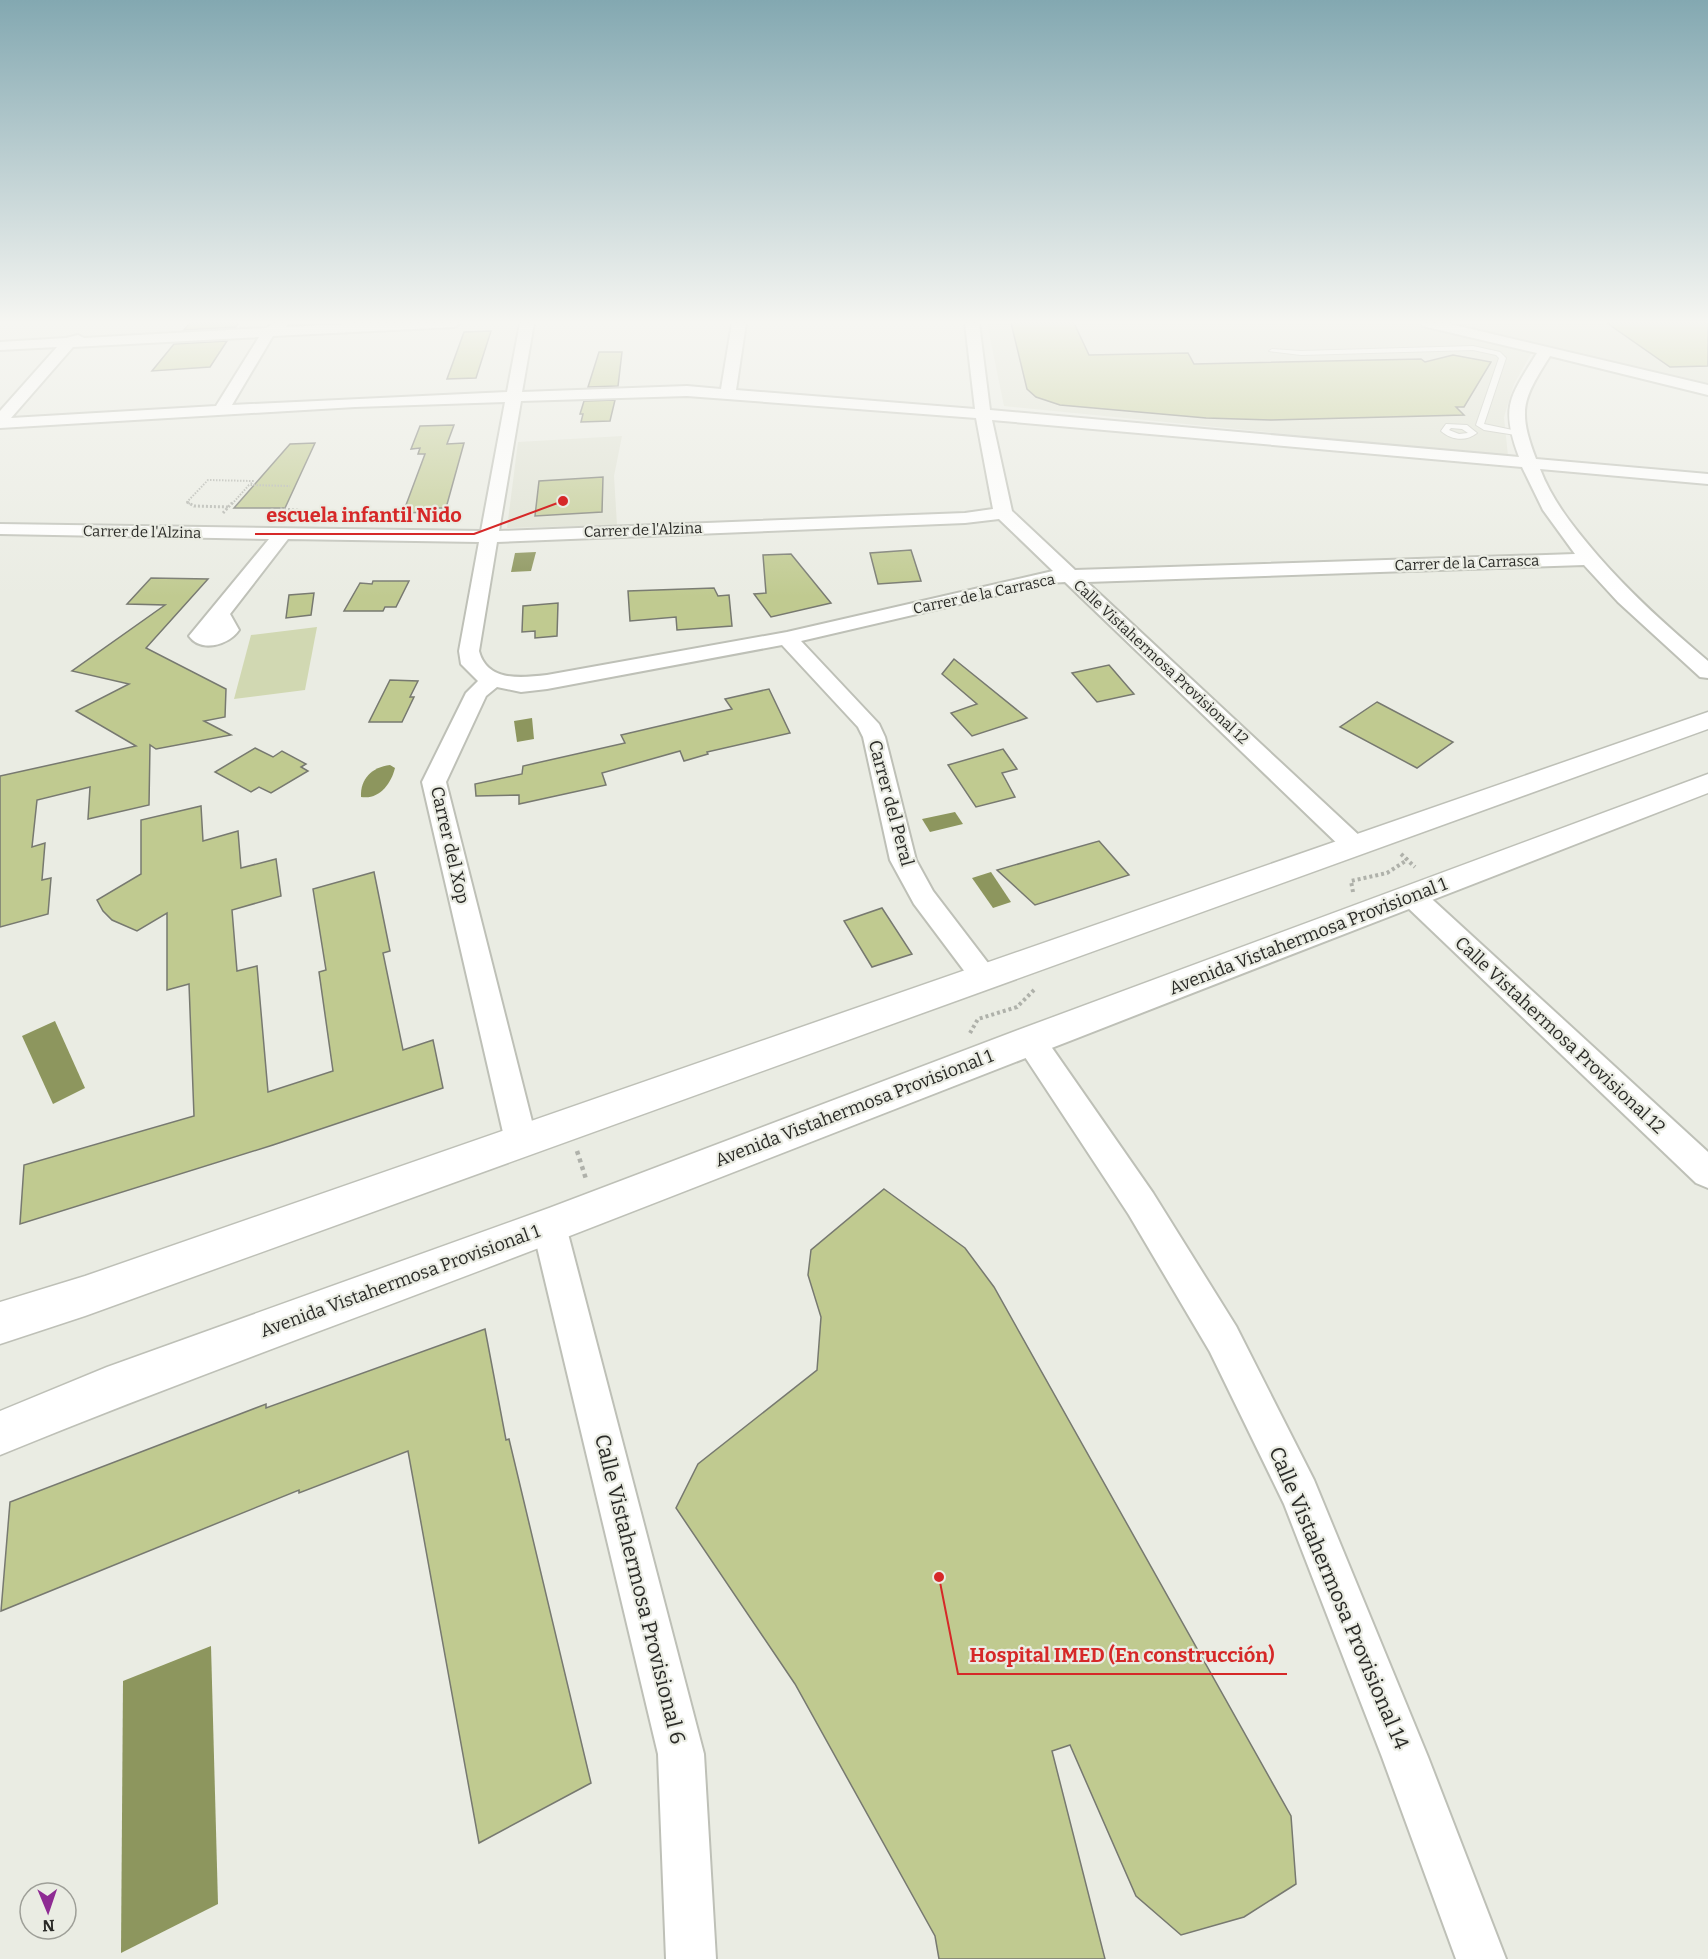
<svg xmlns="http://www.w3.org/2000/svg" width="1708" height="1959" font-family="Bitter,serif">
<rect width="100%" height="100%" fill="#eaece3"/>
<g fill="#dee1d2">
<path d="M987,323H1708V384L1536,345L1514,384L1504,417L1508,456L1004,406Z"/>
<path d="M622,436L614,476L617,525L507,528L518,442Z"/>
</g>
<path fill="#d1d8b2" d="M317,627L305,690L234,699L251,635Z"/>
<g fill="#8d965e">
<path d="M536,552L531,571L511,572L515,553Z"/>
<path d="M532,718L534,739L517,742L514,721Z"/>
<path d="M390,765L395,768C391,784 379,800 361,797C360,779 372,767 390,765Z"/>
<path d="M955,812L963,824L930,832L922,819Z"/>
<path d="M991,872L1011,902L993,908L972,878Z"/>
<path d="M55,1021L85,1088L53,1104L22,1036Z"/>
<path d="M211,1646L218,1904L121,1953L123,1681Z"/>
</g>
<g fill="#c0ca90" stroke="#777970" stroke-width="1.5">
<path d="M190,323H238L236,327L184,330Z"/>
<path d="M1011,323H1074L1089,355L1188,353L1194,364L1421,359L1425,362L1453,355L1491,362L1464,407H1456L1464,415L1271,420L1206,418L1060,405L1036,397L1027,389Z"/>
<path d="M1607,323H1708V366L1670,367Z"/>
<path d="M491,331L476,378L447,379L464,332Z"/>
<path d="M227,341L210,367L152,371L174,344Z"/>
<path d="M599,352H622L618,386L588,387Z"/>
<path d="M615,400L610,421L581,422L583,414H580L584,401Z"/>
<path d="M454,425L447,444L464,443L446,508H434L433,512L403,513L425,454H418L420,448L411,449L420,426Z"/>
<path d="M315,443L285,508H234L290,444Z"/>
<path d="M603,477L602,512L535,516L539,481Z"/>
<path d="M911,550L921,581L878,584L870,553Z"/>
<path d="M791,554L831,603L771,617L754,594L766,593L763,555Z"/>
<path d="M151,578L208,579L146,648L226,689L225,717L204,721L231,735L156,749L150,745L149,805L88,819L90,787L37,800L32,847L45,843L42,880L51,878L48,914L0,927V776L136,746L76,711L129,684L72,671L165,605L127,604Z"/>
<path d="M373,581H409L396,607H385L383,611H344L360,583L372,584Z"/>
<path d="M714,588L718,596L729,595L732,626L677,630L676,617L630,621L628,591Z"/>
<path d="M314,593L311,615L286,618L289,595Z"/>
<path d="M558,603L557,636L535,638V631L522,632L523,606Z"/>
<path d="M954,659L1027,718L972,736L951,713L977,704L942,674Z"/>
<path d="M1109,665L1134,694L1097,702L1072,673Z"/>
<path d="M390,680L418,681L410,697H414L402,722H369Z"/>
<path d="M769,689L790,733L707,752L708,754L684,761L680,751L602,773L606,785L519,804V795L476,796L475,784L522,774L523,766L625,743L621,735L732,709L725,699Z"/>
<path d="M1377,702L1453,742L1417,768L1340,727Z"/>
<path d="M255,748L273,757L282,751L306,764L301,767L308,771L271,793L259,787L251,792L215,772Z"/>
<path d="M1003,749L1017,769L1002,773L1015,797L976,807L948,765Z"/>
<path d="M201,806L203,841L238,831L241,868L276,859L281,896L232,910L237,971L257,966L268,1092L333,1071L319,972L326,970L313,889L374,872L390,951L383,953L403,1050L433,1040L443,1088L273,1145L20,1224L24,1165L194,1116L189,984L167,990V913L137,931L112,920L103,911L97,900L141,874V820Z"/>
<path d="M1099,841L1129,875L1035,905L997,870Z"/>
<path d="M882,908L912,954L872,967L844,921Z"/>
<path d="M884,1189L965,1248L994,1287L1291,1816L1296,1884L1244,1917L1181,1935L1136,1896L1070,1745L1052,1751L1105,1959H939L935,1936L795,1684L676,1508L698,1464L817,1370L821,1317L808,1275L811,1250Z"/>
<path d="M485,1329L506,1440L509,1439L591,1783L479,1843L408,1451L299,1493V1490L1,1611L10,1502L266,1404V1408Z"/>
</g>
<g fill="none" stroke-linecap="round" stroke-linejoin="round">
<g stroke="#bec0b7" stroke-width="2">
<g id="lane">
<path d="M1473,346L1500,352L1506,358L1484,424L1522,432V436L1484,430L1476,425L1499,358L1496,355L1473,350L1301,355L1269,351L1272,349L1301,351Z"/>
<path d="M1446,424L1467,425L1477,433C1466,442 1451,440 1441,431ZM1451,428L1462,429L1468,433L1459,434L1449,430Z"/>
</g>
</g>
<g stroke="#bec0b7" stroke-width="4">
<g id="street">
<path d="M274,323H287L286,327L369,323H461L454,327L273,336L232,405L507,392L520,323H534L522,392L687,386L721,389L732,323H746L736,390L975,409L965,323H979L990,410L1519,457C1500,406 1510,397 1537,353L1423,326L1421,323H1446L1708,385V395L1550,356C1523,399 1517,409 1536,459L1708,474V484L1540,469C1553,503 1576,530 1598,556C1631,594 1669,628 1708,661V678L1700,677L1618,602L1584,565L1087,582L1363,839L1367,845L1363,851L1354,854L1345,851L1065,582L1050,583L801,641L879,724L885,737L916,860L933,891L998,976L994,984L984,987L974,984L914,904L890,860L863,737L858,727L782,645L547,689L521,692L497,687L486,696L446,782L537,1141L532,1151L521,1155L510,1151L505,1141L422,782L466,693L478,681L461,664L459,651L479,542L288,539L230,614L239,630C229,645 201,653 189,636L269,539L0,534V524L481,531L505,402L355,407L0,428V411L57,347L0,350V342L66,338L78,335L84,338L266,328ZM259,337L216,406L11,418L73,347ZM687,396L976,418L993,509L965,513L499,531L521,401ZM992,420L1522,467L1543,510L1575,554L1075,570L1012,511ZM999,519L1053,571L787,632L547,675C521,678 487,682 479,651L497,542L965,523Z"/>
<path d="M1413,887L1422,890L1708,1152V1188L1696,1183L1404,904L1400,897L1404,890Z"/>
<path d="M1030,1028L1041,1032L1153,1193L1236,1326L1314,1480L1428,1757L1506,1959H1456L1382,1757L1284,1504L1210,1352L1129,1215L1019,1048L1015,1040L1019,1032Z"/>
<path d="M549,1210L561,1215L566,1226L704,1754L716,1959H666L658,1754L532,1226L537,1215Z"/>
</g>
</g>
<g stroke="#bec0b7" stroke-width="3">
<g id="secondary">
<path d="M1708,712V729L85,1316L0,1344V1302L85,1276Z"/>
<path d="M1708,774V793C1327,940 947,1089 567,1237C378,1311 187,1378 0,1455V1411L107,1367L549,1208L1018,1030Z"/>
</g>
</g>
<g stroke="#afb1aa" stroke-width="2" stroke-dasharray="1.5 1.5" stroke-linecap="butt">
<path d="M190,504L187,502L208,480L253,481L250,485"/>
<path d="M232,504L249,485L290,486"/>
</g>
<g stroke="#afb1aa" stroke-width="3" stroke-dasharray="2 2" stroke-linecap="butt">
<path d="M187,502L194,506L229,507"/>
<path d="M280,509L298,510L295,512"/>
<path d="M223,513L233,502"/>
</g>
<g stroke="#afb1aa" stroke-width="4" stroke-dasharray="3 3" stroke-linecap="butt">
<path d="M1401,854L1415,867"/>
<path d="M1353,892L1351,881L1387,873L1407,860L1406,858"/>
<path d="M970,1033L978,1019L1017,1007L1035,989"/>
</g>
<path stroke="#afb1aa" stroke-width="4.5" stroke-dasharray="4 4" stroke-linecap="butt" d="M577,1151L586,1179"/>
<use href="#lane" fill="#fff" fill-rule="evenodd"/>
<use href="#street" fill="#fff" fill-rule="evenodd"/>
<use href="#secondary" fill="#fff" fill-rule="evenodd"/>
</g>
<linearGradient id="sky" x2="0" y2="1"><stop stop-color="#83a8b1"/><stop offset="0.54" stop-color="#f6f6f2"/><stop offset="1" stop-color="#f6f6f2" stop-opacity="0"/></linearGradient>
<rect width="1708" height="597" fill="url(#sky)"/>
<g text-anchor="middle" stroke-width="4.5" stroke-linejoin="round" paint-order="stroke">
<g font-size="15" fill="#2b2b28" stroke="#eaece3">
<text transform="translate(643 530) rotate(-2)" y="5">Carrer de l'Alzina</text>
<text transform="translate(142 532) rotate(1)" y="5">Carrer de l'Alzina</text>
<text transform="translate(1467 563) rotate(-2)" y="5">Carrer de la Carrasca</text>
<text transform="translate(984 594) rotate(-12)" y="5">Carrer de la Carrasca</text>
<text transform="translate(1161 662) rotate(43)" y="5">Calle Vistahermosa Provisional 12</text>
</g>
<g font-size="18" fill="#2b2b28" stroke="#eaece3">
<text transform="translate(891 803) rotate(75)" y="6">Carrer del Peral</text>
<text transform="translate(450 845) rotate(77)" y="6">Carrer del Xop</text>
<text transform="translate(1308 936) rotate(-21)" y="6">Avenida Vistahermosa Provisional 1</text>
<text transform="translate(1560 1035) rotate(43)" y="6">Calle Vistahermosa Provisional 12</text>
<text transform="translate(854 1108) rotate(-21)" y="6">Avenida Vistahermosa Provisional 1</text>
<text transform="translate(400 1281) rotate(-20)" y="6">Avenida Vistahermosa Provisional 1</text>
</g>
<g font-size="21" fill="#2b2b28" stroke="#eaece3">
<text transform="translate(640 1589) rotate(76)" y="7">Calle Vistahermosa Provisional 6</text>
<text transform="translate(1339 1598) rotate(67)" y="7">Calle Vistahermosa Provisional 14</text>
</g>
</g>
<path fill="none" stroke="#d62828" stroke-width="2" d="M563 501L474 534H255M939 1577L958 1674H1287"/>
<g fill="#d62828" stroke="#eaece3" stroke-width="2">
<circle cx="563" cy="501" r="6"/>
<circle cx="939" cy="1577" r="6"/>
</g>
<g font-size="20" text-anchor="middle" font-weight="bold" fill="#d62828" stroke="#eaece3" stroke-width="4.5" stroke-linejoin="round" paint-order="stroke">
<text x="364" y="522">escuela infantil Nido</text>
<text x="1122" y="1662">Hospital IMED (En construcción)</text>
</g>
<g transform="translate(48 1911) rotate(178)"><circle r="28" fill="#eaece3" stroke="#9e9f98" stroke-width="1.5"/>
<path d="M0-4.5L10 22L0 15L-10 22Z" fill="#8e2b93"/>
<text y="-9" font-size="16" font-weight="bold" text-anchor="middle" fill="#2b2b28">N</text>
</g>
</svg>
